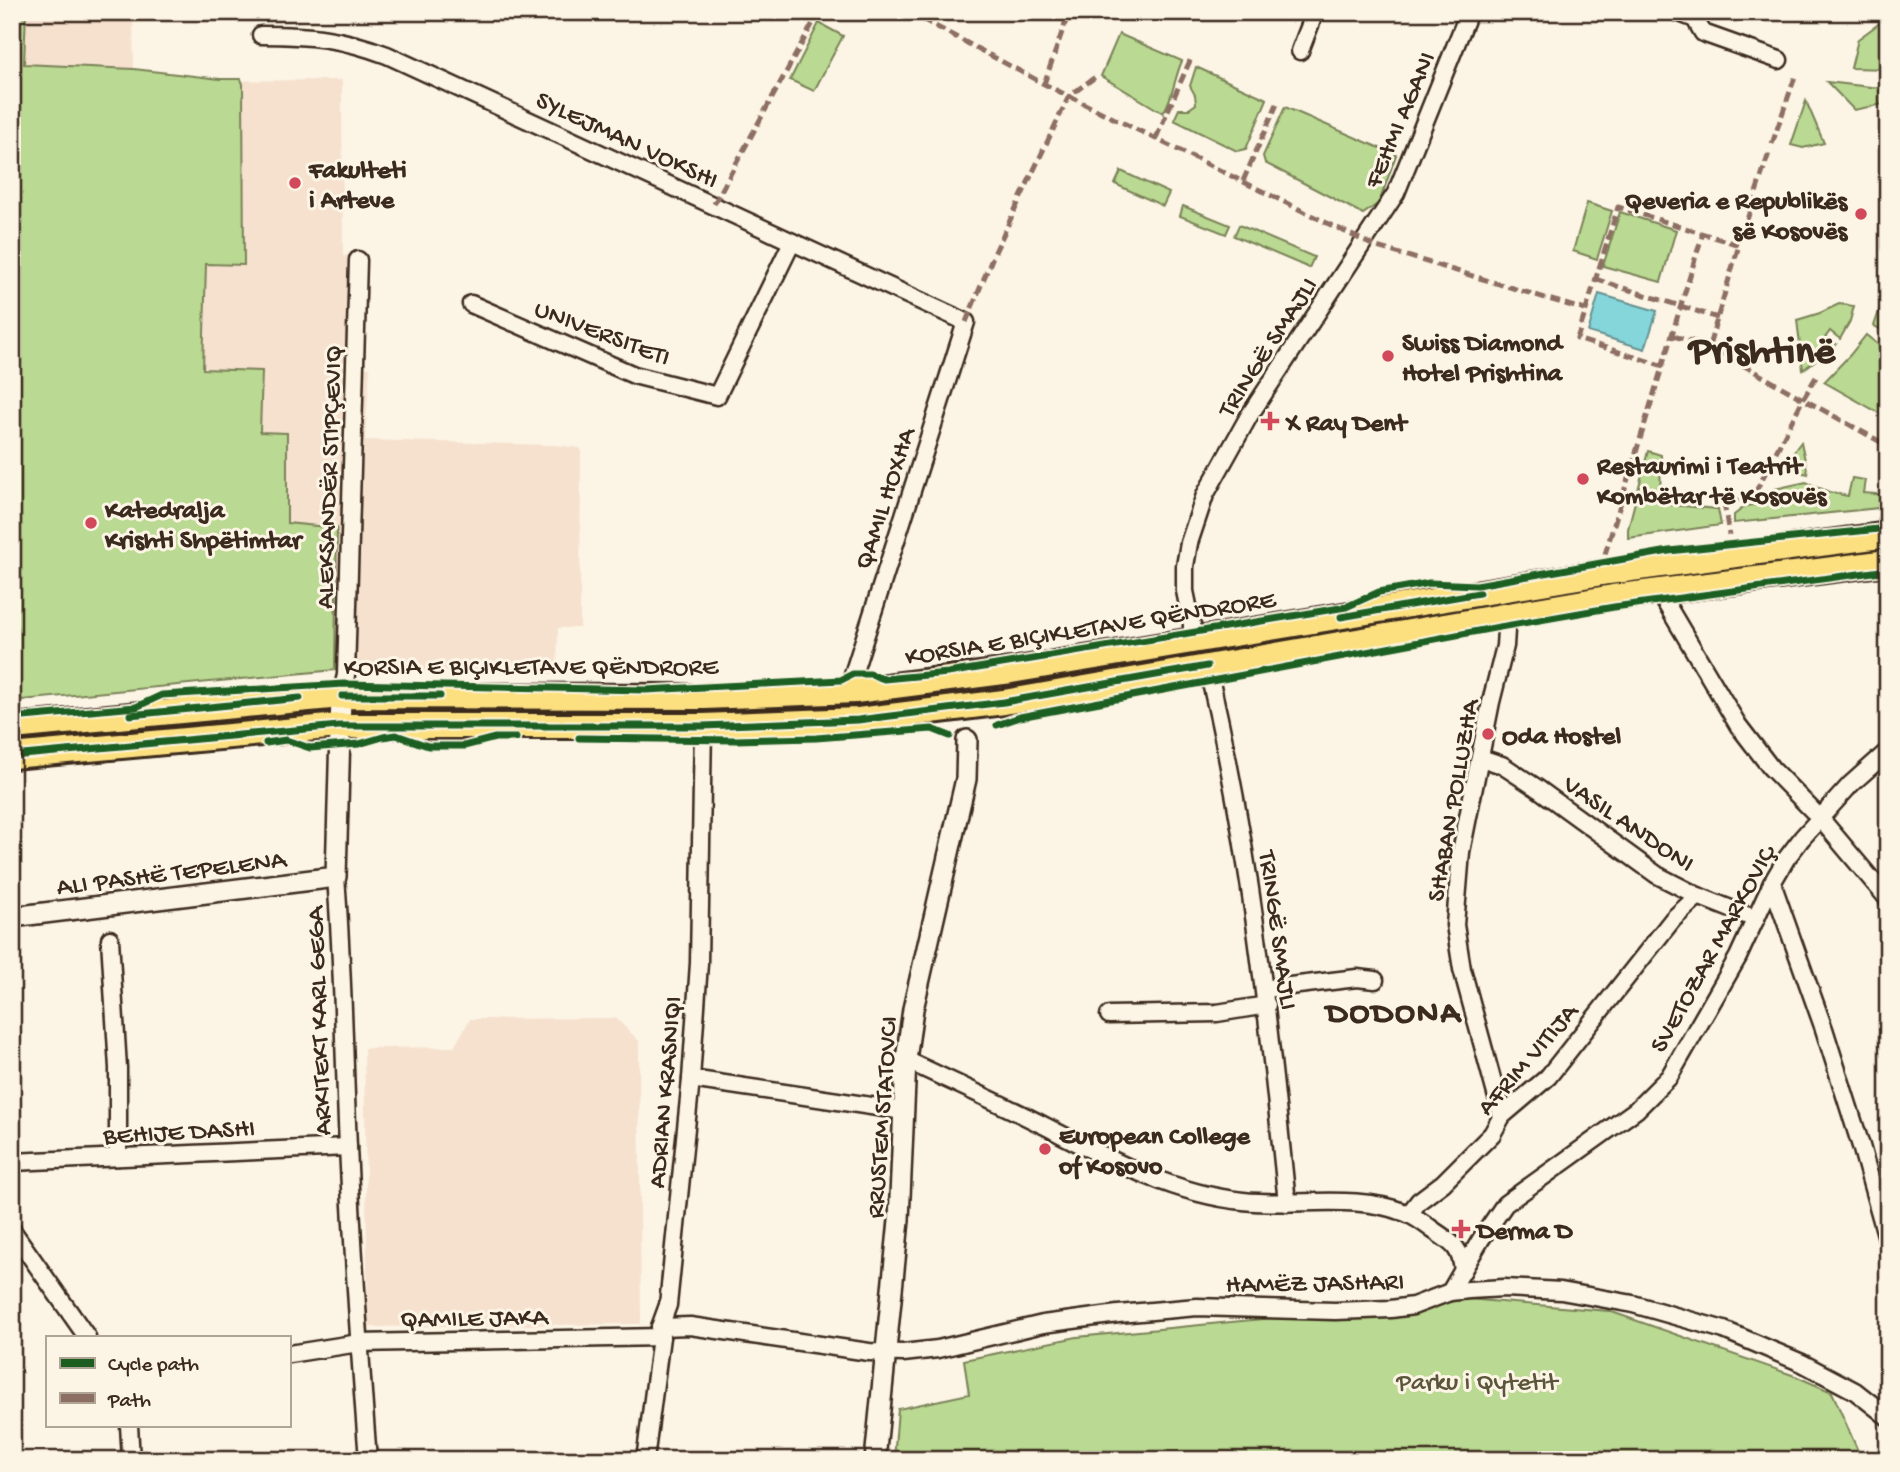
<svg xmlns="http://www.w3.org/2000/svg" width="1900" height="1472" font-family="'Gochi Hand',sans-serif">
<rect width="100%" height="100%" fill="#fcf5e5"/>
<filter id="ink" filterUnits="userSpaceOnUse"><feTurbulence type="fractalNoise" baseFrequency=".0143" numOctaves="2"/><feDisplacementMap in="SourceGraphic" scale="14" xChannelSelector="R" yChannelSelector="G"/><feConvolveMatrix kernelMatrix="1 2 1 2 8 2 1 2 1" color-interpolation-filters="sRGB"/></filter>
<g filter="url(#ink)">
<g fill="#f6e1cf">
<path d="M12,12H133L134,69L148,81L342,80L343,256L350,255L345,365L370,368L365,440L554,445L581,448L580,628H558L557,674L352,669L151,686Z"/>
<path d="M616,1018L639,1041L641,1324L368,1327L364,1048L454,1047L470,1019Z"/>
</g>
<g fill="#bad992" stroke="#7a8258" stroke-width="2">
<path d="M12,12H26L24,64L134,69L220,79H241L243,84L244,265L206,264L203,369L262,371L260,432L287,433V523L337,528L335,670L12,701Z"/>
<path d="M1888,17V69L1851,68L1858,39Z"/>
<path d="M819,23L843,36L814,91L790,80Z"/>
<path d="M1119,34L1182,61C1174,79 1173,98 1163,113L1101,76Z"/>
<path d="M1196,67L1267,99L1246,149L1237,151L1174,120L1179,109H1189L1196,104L1195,95L1190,86Z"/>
<path d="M1827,82L1888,89V103L1854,110Z"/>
<path d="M1806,101L1824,143L1803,148L1791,145Z"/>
<path d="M1285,107L1396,155L1379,203L1363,214L1265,163L1263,156Z"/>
<path d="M1121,171L1169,193L1163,206L1115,184Z"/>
<path d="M1587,203L1612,211L1597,259L1573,251Z"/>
<path d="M1183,206L1230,225L1226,234L1180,216Z"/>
<path d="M1620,212L1676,230L1661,282L1603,266Z"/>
<path d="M1239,225L1314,257L1309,268L1234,236Z"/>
<path d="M1888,280V333L1874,326L1884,297L1883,282Z"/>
<path d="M1839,304L1854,306L1850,321L1840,339L1830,331L1825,338L1836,344L1803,370L1797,320L1820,313Z"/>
<path d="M1866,335L1880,346L1888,361V418L1824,382L1850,355Z"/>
<path d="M1801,442L1808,474L1781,468Z"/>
<path d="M1648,451L1661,455L1660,504L1718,509L1721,525L1628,538V529Z"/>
<path d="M1852,478L1865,480L1863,493L1888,495V507L1734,523V515L1746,506L1767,503L1774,489L1806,482L1829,492L1848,496Z"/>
<path d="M1467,1299L1609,1311L1795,1376L1832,1392L1862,1460H894L898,1409L969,1394L964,1360L1077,1337Z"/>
</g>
<path fill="#84d6db" stroke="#67918f" stroke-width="2" d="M1599,294L1657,311L1645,349L1588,332Z"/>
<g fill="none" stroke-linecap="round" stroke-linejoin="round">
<g stroke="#3b2a1e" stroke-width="21">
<g id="minor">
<path d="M1677,12L1695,19L1703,33L1779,60"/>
<path d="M261,35C309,35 342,38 387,55L966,322L856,665L853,674L855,691"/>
<path d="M1300,51L1315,12"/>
<path d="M471,304L634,375L717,396L792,242"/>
<path d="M1658,590L1738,725L1771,768L1820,818L1888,899"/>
<path d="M1192,642V625L1185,591V566L1189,543L1205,495L1249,416L1396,193L1469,12"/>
<path d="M1207,666C1250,842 1269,1023 1287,1203"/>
<path d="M341,696L346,675L358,260"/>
<path d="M1481,758L1502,765L1537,788L1657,875L1698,896L1756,919"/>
<path d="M336,877C343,967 344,1057 348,1147C353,1252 360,1356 368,1460"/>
<path d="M1772,883L1824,1029L1861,1146L1888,1242"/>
<path d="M110,939L118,1068V1157"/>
<path d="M1265,989L1357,978L1375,980"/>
<path d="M1109,1015L1217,1013L1267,1005"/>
<path d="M906,1060C953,1082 1000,1103 1045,1126C1107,1158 1172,1194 1243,1201C1297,1207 1355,1193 1406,1213C1416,1217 1425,1224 1433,1230C1452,1243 1460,1246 1463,1270"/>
<path d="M691,1079L904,1111"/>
<path d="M1502,1116L1462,969L1455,925L1461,852L1491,702L1505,646L1507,614"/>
<path d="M12,1162L348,1147"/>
<path d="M1409,1214L1419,1201L1443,1183L1492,1134L1502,1116L1548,1077L1673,919L1698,896"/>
<path d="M12,1230L87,1337"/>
<path d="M1450,1292L1481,1239L1505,1204L1636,1110L1669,1077L1738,957L1772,883L1786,859L1802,838L1851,784L1888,751"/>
<path d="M660,1327L690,1326L869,1352L903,1353L938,1349L1043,1324L1118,1314L1197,1307L1335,1311L1391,1309L1413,1306L1450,1292L1469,1290L1504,1288L1561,1291L1633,1304L1724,1330L1802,1363L1855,1391L1888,1417"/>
<path d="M289,1354L359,1343L661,1337"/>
<path d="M129,1425L131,1460"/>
<path d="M645,1460L661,1337L660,1327L668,1305L691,1079L699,963L703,726"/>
</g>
</g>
<g stroke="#3b2a1e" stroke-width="24">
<g id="tertiary">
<path d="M12,917L336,877L341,696"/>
<path d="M875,1460L899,1220L906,1060L913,1009L966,779L967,740"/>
</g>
</g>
<g stroke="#3b2a1e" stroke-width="30">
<g id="primary">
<path d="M12,727L341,696L704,697L855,691L1011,671L1608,572L1888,535"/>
<path d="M12,756L339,726H703L858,720L1004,702L1613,597L1888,562"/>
</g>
</g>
<use href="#minor" stroke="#fcf5e5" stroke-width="16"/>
<use href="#tertiary" stroke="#fcf5e5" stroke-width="19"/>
<use href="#primary" stroke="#fce080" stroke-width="24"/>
<g stroke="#8d6e63" stroke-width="5" stroke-dasharray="10 5" stroke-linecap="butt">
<path d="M562,12L577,19L580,12"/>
<path d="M909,12L1044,84L1374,246L1585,310"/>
<path d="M1044,84L1069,12"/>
<path d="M1156,138L1192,56"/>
<path d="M1772,144L1795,77"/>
<path d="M1243,181L1277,104"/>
<path d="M714,204L819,12"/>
<path d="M1742,235L1769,153"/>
<path d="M1595,279L1718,318"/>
<path d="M966,322L994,254L1069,96L1098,75"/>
<path d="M1673,336L1709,346L1803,399L1753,497L1724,502L1729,535"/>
<path d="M1664,366L1577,339L1618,207L1739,245L1709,346"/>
<path d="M1816,377L1803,399L1888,446"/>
<path d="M1605,554L1703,233"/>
</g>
<g stroke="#fcf5e5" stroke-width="11">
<g id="cycleway">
<path d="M1341,617L1479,593"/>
<path d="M342,696H440"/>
<path d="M130,715L300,698"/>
<path d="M12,718L136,707L162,695L344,684L646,690L841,680L853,674H870L884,679L948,673L1346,607L1379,592L1429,583L1477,585L1669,551L1888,528"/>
<path d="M997,725L1020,717L1494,628L1614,607L1888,570"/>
<path d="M579,738L736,740L816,738L932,729L950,736"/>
<path d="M266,743L286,740L310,748L359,744L383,737L396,735L428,746H464L495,738H516"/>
<path d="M12,756L339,726H703L858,720L1004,702L1207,666"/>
</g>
</g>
<use href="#cycleway" stroke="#1b5e20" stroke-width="7"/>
</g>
</g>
<g fill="#d1495b" stroke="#fcf5e5" stroke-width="2.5">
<circle cx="295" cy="183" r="7"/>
<circle cx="1861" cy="214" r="7"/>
<circle cx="1388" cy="356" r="7"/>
<path d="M1266.5 410.5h7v7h7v7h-7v7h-7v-7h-7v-7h7z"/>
<circle cx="1583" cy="479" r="7"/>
<circle cx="91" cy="523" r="7"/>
<circle cx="1488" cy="734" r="7"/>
<circle cx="1045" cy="1149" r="7"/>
<path d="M1457.5 1218.5h7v7h7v7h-7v7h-7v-7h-7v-7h7z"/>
</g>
<g text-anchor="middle" stroke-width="6" stroke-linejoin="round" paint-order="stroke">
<g font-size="26" fill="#3b2a1e" stroke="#fcf5e5">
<text transform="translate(1398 119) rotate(-67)" y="9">FEHMI AGANI</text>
<text transform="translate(628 138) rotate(25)" y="9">SYLEJMAN VOKSHI</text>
<text transform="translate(603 331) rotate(21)" y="9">UNIVERSITETI</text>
<text transform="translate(1266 346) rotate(-57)" y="9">TRINGË SMAJLI</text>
<text transform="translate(327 477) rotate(-88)" y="9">ALEKSANDËR STIPÇEVIQ</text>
<text transform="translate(883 498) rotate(-72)" y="9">QAMIL HOXHA</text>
<text transform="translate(1090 626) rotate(-9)" y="9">KORSIA E BIÇIKLETAVE QËNDRORE</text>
<text x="531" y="674">KORSIA E BIÇIKLETAVE QËNDRORE</text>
<text transform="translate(1451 800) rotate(-80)" y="9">SHABAN POLLUZHA</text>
<text transform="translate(1630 822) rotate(34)" y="9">VASIL ANDONI</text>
<text transform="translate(171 871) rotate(-7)" y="9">ALI PASHË TEPELENA</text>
<text transform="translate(1280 930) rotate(82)" y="9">TRINGË SMAJLI</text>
<text transform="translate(1711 948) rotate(-61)" y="9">SVETOZAR MARKOVIÇ</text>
<text transform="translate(317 1021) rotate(-92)" y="9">ARKITEKT KARL GEGA</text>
<text transform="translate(1526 1058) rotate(-49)" y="9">AFRIM VITIJA</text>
<text transform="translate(663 1092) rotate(-85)" y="9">ADRIAN KRASNIQI</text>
<text transform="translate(880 1117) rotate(-86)" y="9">RRUSTEM STATOVCI</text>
<text transform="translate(179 1130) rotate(-3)" y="9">BEHIJE DASHI</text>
<text transform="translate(1315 1281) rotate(-1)" y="9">HAMËZ JASHARI</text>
<text transform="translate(474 1316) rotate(-1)" y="9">QAMILE JAKA</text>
</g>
<g font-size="26" font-weight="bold" fill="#3b2a1e" stroke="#fcf5e5" text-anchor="start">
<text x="309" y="177">Fakulteti<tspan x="309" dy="30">i Arteve</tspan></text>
<text x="1847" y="208" text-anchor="end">Qeveria e Republikës<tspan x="1847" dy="30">së Kosovës</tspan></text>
<text x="1402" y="350">Swiss Diamond<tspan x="1402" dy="30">Hotel Prishtina</tspan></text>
<text x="1286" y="430">X Ray Dent</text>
<text x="1597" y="473">Restaurimi i Teatrit<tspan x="1597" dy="30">Kombëtar të Kosovës</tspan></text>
<text x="105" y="517">Katedralja<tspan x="105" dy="30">Krishti Shpëtimtar</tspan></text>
<text x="1502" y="743">Oda Hostel</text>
<text x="1059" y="1143">European College<tspan x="1059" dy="30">of Kosovo</tspan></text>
<text x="1477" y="1238">Derma D</text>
</g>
<g font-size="26" fill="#5b563b" stroke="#fcf5e5">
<text x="1477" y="1389">Parku i Qytetit</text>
</g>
<g font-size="33" font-weight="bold" letter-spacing="2" fill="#3b2a1e" stroke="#fcf5e5">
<text x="1394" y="1021">DODONA</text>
</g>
<g font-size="40" font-weight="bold" fill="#3b2a1e" stroke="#fcf5e5">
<text x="1762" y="361">Prishtinë</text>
</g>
</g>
<rect width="1900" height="1472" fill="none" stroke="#fcf5e5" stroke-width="42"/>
<rect x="21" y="21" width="1858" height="1430" fill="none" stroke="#3b2a1e" stroke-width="2.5" filter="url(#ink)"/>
<rect x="46" y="1336" width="245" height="91" fill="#fcf5e5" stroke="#afa495" stroke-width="2"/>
<rect x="60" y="1358" width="35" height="10" fill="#1b5e20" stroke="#afa495" stroke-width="2"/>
<text x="108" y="1370" font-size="21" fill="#3b2a1e">Cycle path</text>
<rect x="60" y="1393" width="35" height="10" fill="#8d6e63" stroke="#afa495" stroke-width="2"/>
<text x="108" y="1406" font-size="21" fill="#3b2a1e">Path</text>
</svg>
